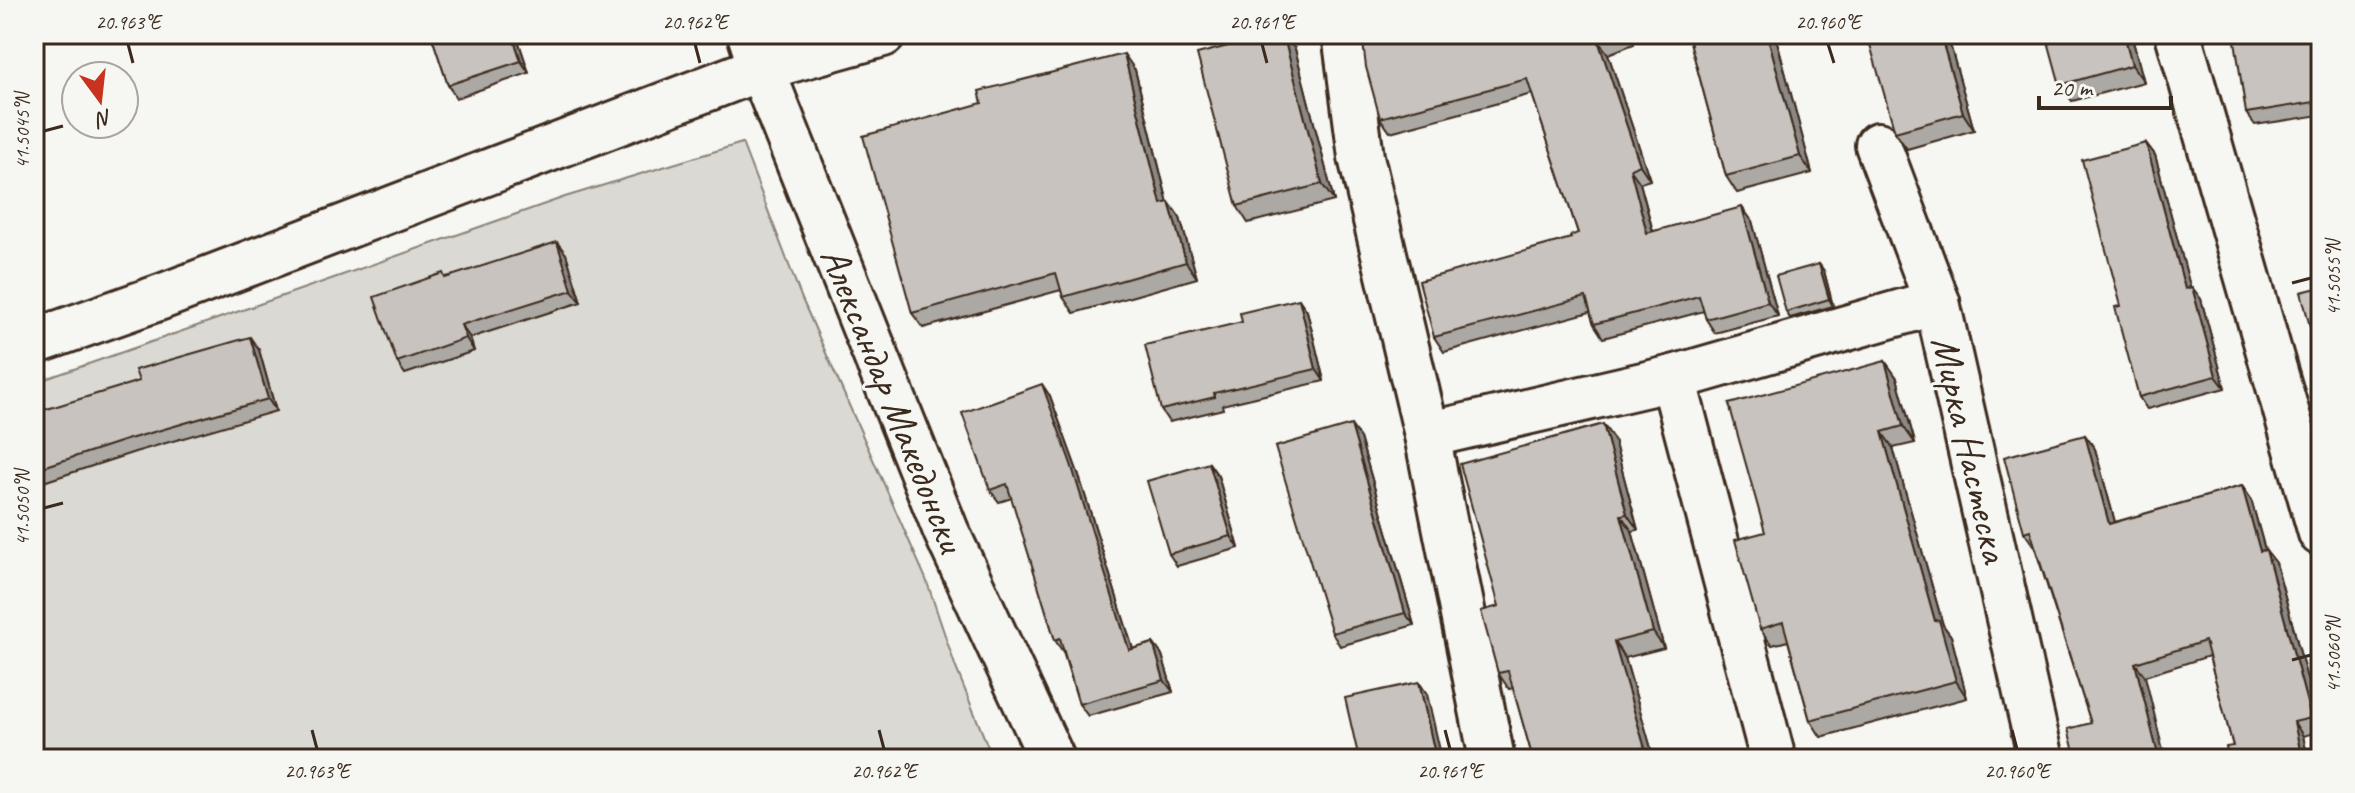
<svg xmlns="http://www.w3.org/2000/svg" width="2355" height="793" font-family="Caveat,sans-serif">
<rect width="100%" height="100%" fill="#f6f6f2"/>
<filter id="ink" filterUnits="userSpaceOnUse"><feTurbulence type="fractalNoise" baseFrequency=".0125" numOctaves="2"/><feDisplacementMap in="SourceGraphic" scale="16" xChannelSelector="R" yChannelSelector="G"/><feConvolveMatrix kernelMatrix="1 2 1 2 8 2 1 2 1" color-interpolation-filters="sRGB"/></filter>
<g filter="url(#ink)">
<path fill="#dad9d3" stroke="#8a8278" stroke-width="2" d="M742,143L802,299L926,579L956,668L993,759H34V383L565,197Z"/>
<g fill="none" stroke-linecap="round" stroke-linejoin="round">
<g stroke="#3b2a1e" stroke-width="50">
<g id="street">
<path d="M750,34L761,68L946,531L1052,759"/>
<path d="M1345,34L1361,157L1427,435L1492,759"/>
<path d="M2178,34L2321,533"/>
<path d="M1878,145L1937,302L2041,759"/>
<path d="M34,342L161,297L761,68L883,34"/>
<path d="M1673,378L1773,759"/>
<path d="M1427,435L1673,378L1937,302"/>
</g>
</g>
<use href="#street" stroke="#f6f6f2" stroke-width="44"/>
</g>
<g fill="#aca8a3" stroke="#3b2a1e" stroke-width="2">
<path d="M431,34H516L529,73L456,98L448,85Z"/>
<path d="M1362,34H1630L1634,44L1608,54L1650,180L1640,183L1653,231L1752,221L1778,316L1715,333L1706,319L1704,311L1603,338L1594,324L1590,312L1444,352L1434,337L1578,233L1532,94L1390,132L1380,118Z"/>
<path d="M1688,34H1775L1812,173L1737,193L1726,176Z"/>
<path d="M1947,34L1974,130L1907,149L1895,132Z"/>
<path d="M2131,34L2144,82L2072,101L2060,85Z"/>
<path d="M2321,34V115L2255,125L2246,113Z"/>
<path d="M1295,49L1334,201L1248,223L1237,206Z"/>
<path d="M1135,70L1168,203L1180,218L1197,278L1074,313L1063,297L1061,290L923,328L912,313Z"/>
<path d="M2146,143L2155,155L2190,287L2201,299L2225,388L2147,409L2139,397L2121,306Z"/>
<path d="M566,254L581,302L470,338L474,351L405,374L397,362L446,277Z"/>
<path d="M1819,264L1824,271L1833,306L1790,318L1786,312Z"/>
<path d="M1307,311L1324,381L1222,405L1223,409L1169,422L1161,410Z"/>
<path d="M259,350L276,411L135,452L34,485V413Z"/>
<path d="M1885,361L1897,378L1915,443L1893,448L1943,625L1951,636L1967,698L1821,737L1810,720L1788,641L1772,645L1760,629Z"/>
<path d="M1050,396L1079,476L1133,649L1153,643L1162,655L1173,692L1088,716L1079,704L1063,652L1055,640L1012,498L999,502L990,490Z"/>
<path d="M2085,435L2095,449L2115,522L2242,486L2251,499L2265,550L2276,563L2321,731L2303,736L2308,759H2228L2233,746L2209,656L2145,676L2091,723L2034,545H2033L2024,532Z"/>
<path d="M1360,438L1414,625L1340,646L1332,633Z"/>
<path d="M1614,440L1638,530L1632,531L1664,648L1625,658L1654,759H1533L1513,688L1509,689L1498,673L1499,606Z"/>
<path d="M1209,463L1218,476L1239,548L1177,566L1169,554Z"/>
</g>
<g fill="#8c8885" stroke="#3b2a1e" stroke-width="2">
<path d="M512,34H516L529,73L521,61Z"/>
<path d="M1283,34L1295,49L1334,201L1322,184Z"/>
<path d="M1767,34H1775L1812,173L1800,156Z"/>
<path d="M1940,34H1947L1974,130L1963,113Z"/>
<path d="M2124,34H2131L2144,82L2132,65Z"/>
<path d="M2317,34H2321V57Z"/>
<path d="M1598,40L1608,54L1650,180L1640,165Z"/>
<path d="M1124,54L1135,70L1172,220L1161,204Z"/>
<path d="M2146,143L2155,155L2194,301L2185,289Z"/>
<path d="M1630,169L1640,183L1657,247L1647,233Z"/>
<path d="M1169,202L1180,218L1197,278L1186,262Z"/>
<path d="M1742,207L1752,221L1778,316L1768,302Z"/>
<path d="M557,242L566,254L581,302L572,290Z"/>
<path d="M1819,264L1824,271L1833,306L1829,299Z"/>
<path d="M2192,287L2201,299L2225,388L2216,376Z"/>
<path d="M1299,299L1307,311L1324,381L1316,369Z"/>
<path d="M461,325L470,338L474,351L466,338Z"/>
<path d="M250,337L259,350L276,411L268,399Z"/>
<path d="M1885,361L1897,378L1915,443L1903,426Z"/>
<path d="M1042,384L1050,396L1079,476L1137,662L1129,650Z"/>
<path d="M1603,424L1614,440L1638,530L1627,514Z"/>
<path d="M1351,425L1360,438L1414,625L1405,613Z"/>
<path d="M1882,432L1893,448L1943,625L1951,636L1967,698L1956,681L1935,621Z"/>
<path d="M2085,435L2095,449L2119,537L2109,524Z"/>
<path d="M1209,463L1218,476L1239,548L1231,536Z"/>
<path d="M2242,486L2251,499L2269,565L2260,551Z"/>
<path d="M1621,515L1632,531L1664,648L1653,632Z"/>
<path d="M2266,550L2276,563L2321,731L2311,718Z"/>
<path d="M1614,642L1625,658L1654,759H1648Z"/>
<path d="M1153,643L1162,655L1173,692L1164,680Z"/>
<path d="M2135,663L2145,676L2165,759H2159Z"/>
<path d="M1419,682L1427,694L1442,759H1436Z"/>
<path d="M2294,722L2303,736L2308,759H2302Z"/>
</g>
<g fill="#c8c3be" stroke="#3b2a1e" stroke-width="2">
<path d="M431,34H512L521,61L448,85Z"/>
<path d="M1275,34H1283L1322,184L1237,206L1197,54Z"/>
<path d="M1362,34H1614L1598,40L1640,165L1630,169L1647,233L1742,207L1768,302L1706,319L1699,296L1594,324L1586,297L1434,337L1419,281L1571,238L1570,236L1578,233L1527,79L1380,118L1366,67Z"/>
<path d="M1688,34H1767L1800,156L1726,176Z"/>
<path d="M1867,34H1940L1963,113L1895,132Z"/>
<path d="M2046,34H2124L2132,65L2060,85Z"/>
<path d="M2234,34H2317L2321,57V101L2246,113Z"/>
<path d="M1124,54L1161,204L1169,202L1186,262L1063,297L1056,273L912,313L863,136L982,103L979,91Z"/>
<path d="M2146,143L2185,289L2192,287L2216,376L2139,397L2115,307L2121,306L2082,160Z"/>
<path d="M2321,205V244L2311,208Z"/>
<path d="M557,242L572,290L461,325L466,338L397,362L374,297L443,273L445,278Z"/>
<path d="M1819,264L1829,299L1786,312L1776,276Z"/>
<path d="M2321,287V369L2301,292Z"/>
<path d="M1299,299L1316,369L1214,393L1215,397L1161,410L1145,345L1242,322L1240,313Z"/>
<path d="M250,337L268,399L126,440L34,470V413L139,381L135,370Z"/>
<path d="M1885,361L1903,426L1882,432L1935,621L1939,620L1956,681L1810,720L1783,622L1760,629L1735,540L1765,532L1729,404Z"/>
<path d="M1042,384L1071,464L1129,650L1153,643L1164,680L1079,704L1060,638L1055,640L1007,484L990,490L962,413Z"/>
<path d="M1603,424L1627,514L1621,515L1653,632L1614,642L1648,759H1533L1508,671L1498,673L1481,611L1499,606L1460,464Z"/>
<path d="M1351,425L1405,613L1332,633L1275,447Z"/>
<path d="M2085,435L2109,524L2242,486L2260,551L2266,550L2311,718L2294,722L2302,759H2228L2226,747L2233,746L2205,641L2135,663L2159,759H2076L2068,729L2091,723L2030,530L2024,532L2004,457Z"/>
<path d="M1209,463L1231,536L1169,554L1147,481Z"/>
<path d="M1419,682L1436,759H1359L1345,698Z"/>
<path d="M1981,753L1982,759H1960Z"/>
</g>
</g>
<path fill="none" stroke="#3b2a1e" stroke-width="3" d="M128,44L133,63M695,44L700,63M1262,44L1267,63M1828,44L1834,63M44,131L63,126M2292,283L2311,278M44,508L63,503M2292,660L2311,655M312,730L317,749M879,730L884,749M1445,730L1450,749M2012,730L2017,749"/>
<g text-anchor="middle" stroke-width="6" stroke-linejoin="round" paint-order="stroke">
<g font-size="40" fill="#3b2a1e" stroke="#f6f6f2">
<text transform="translate(894 399) rotate(68)" y="14">Александар Македонски</text>
<text transform="translate(1971 449) rotate(77)" y="14">Мирка Настеска</text>
</g>
</g>
<rect width="2355" height="793" fill="none" stroke="#f6f6f2" stroke-width="88"/>
<g transform="translate(100 100) rotate(165)"><circle r="38" fill="#f6f6f2" stroke="#aba49d" stroke-width="2"/>
<path d="M0-6L14 30L0 20L-14 30Z" fill="#c8321e"/>
<text y="-12" font-size="22" font-weight="bold" text-anchor="middle" fill="#3b2a1e">N</text>
</g>
<path d="M2039 96v12h132v-12" fill="none" stroke="#3b2a1e" stroke-width="4"/>
<text x="2051" y="96" font-size="24" fill="#3b2a1e" stroke="#f6f6f2" stroke-width="6" paint-order="stroke">20 m</text>
<rect x="44" y="44" width="2267" height="705" fill="none" stroke="#3b2a1e" stroke-width="3"/>
<g font-size="20" text-anchor="middle" fill="#3b2a1e">
<text x="128" y="29">20.963°E</text>
<text x="695" y="29">20.962°E</text>
<text x="1262" y="29">20.961°E</text>
<text x="1828" y="29">20.960°E</text>
<text transform="translate(22 131) rotate(-90)" y="7">41.5045°N</text>
<text transform="translate(2333 278) rotate(-90)" y="7">41.5055°N</text>
<text transform="translate(22 508) rotate(-90)" y="7">41.5050°N</text>
<text transform="translate(2333 655) rotate(-90)" y="7">41.5060°N</text>
<text x="317" y="778">20.963°E</text>
<text x="884" y="778">20.962°E</text>
<text x="1450" y="778">20.961°E</text>
<text x="2017" y="778">20.960°E</text>
</g>
</svg>
